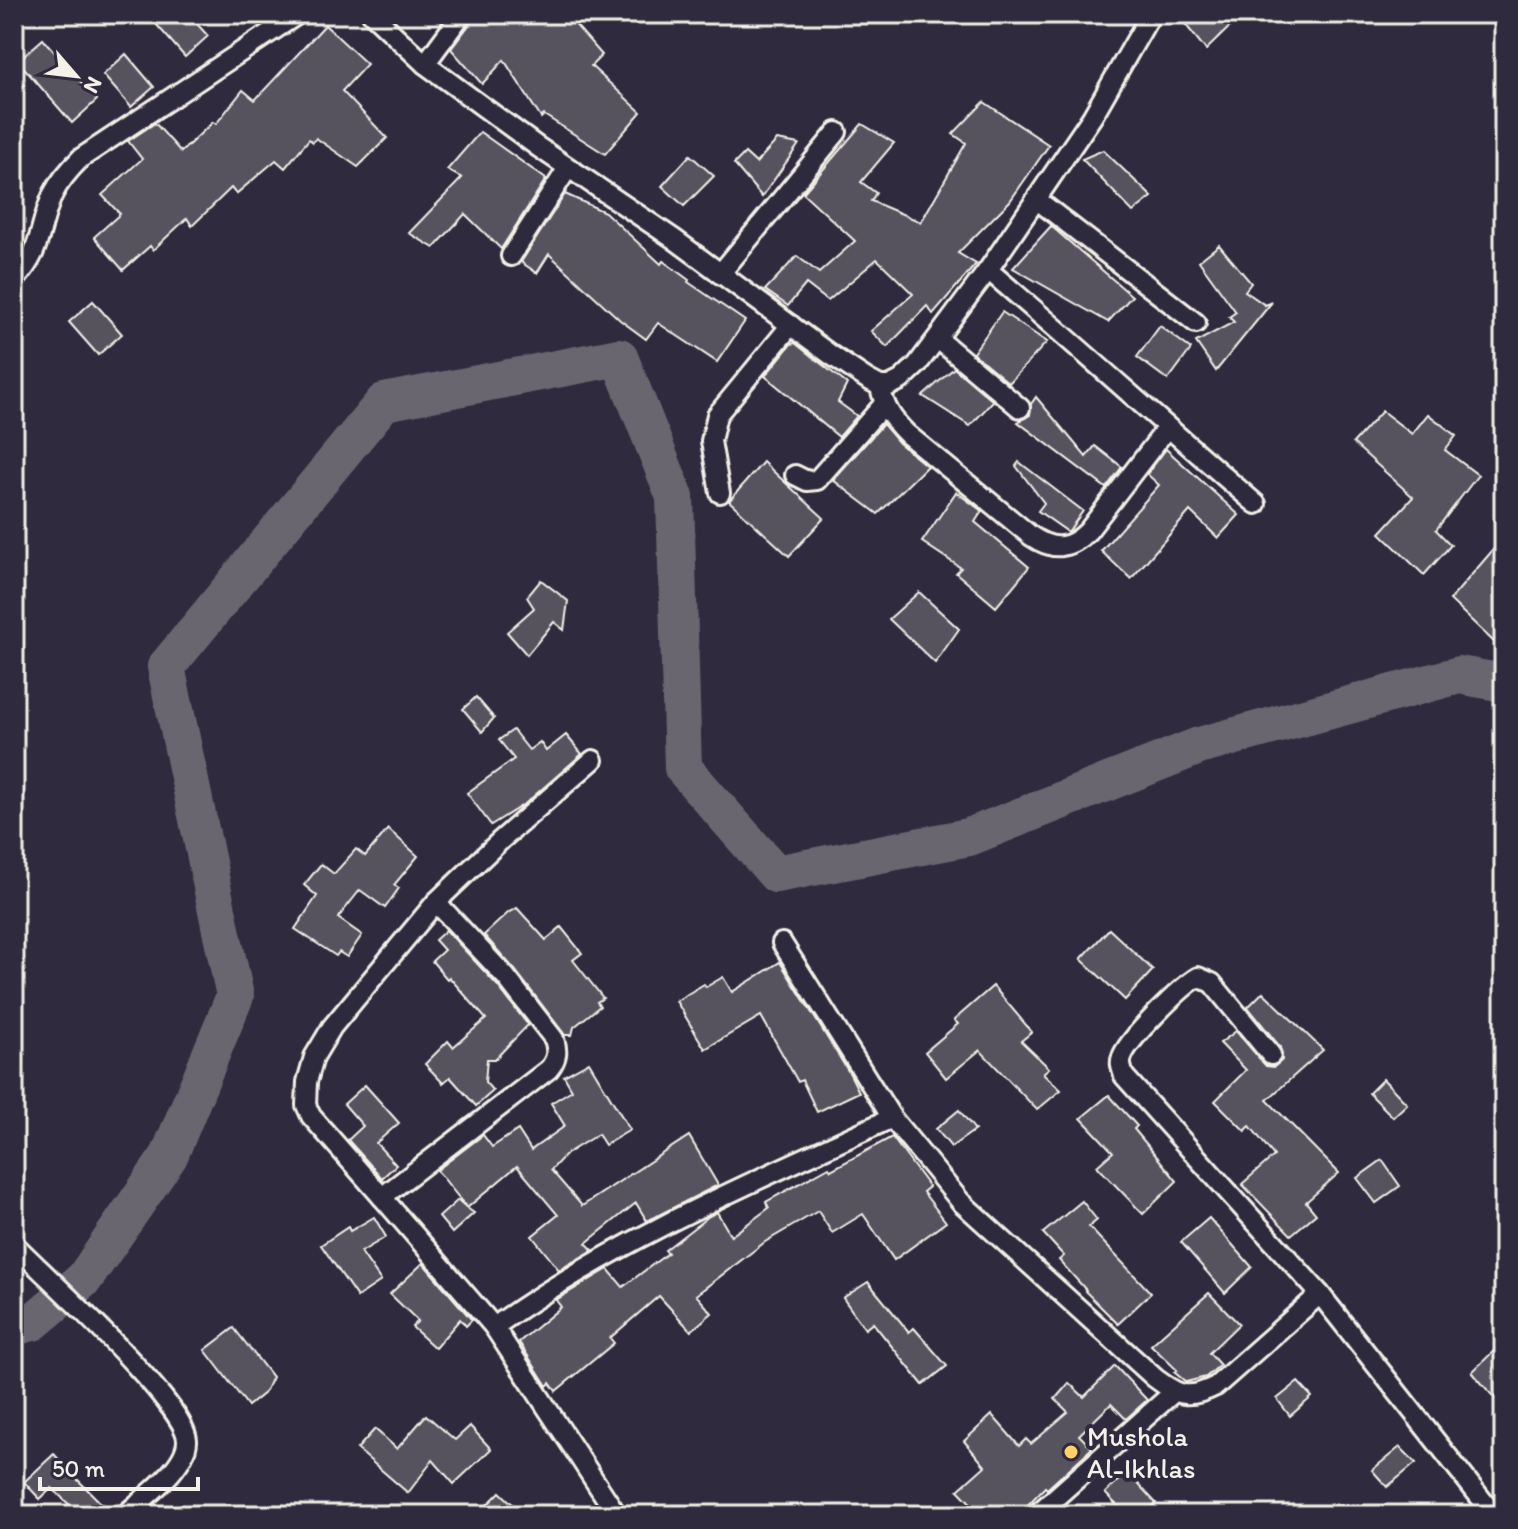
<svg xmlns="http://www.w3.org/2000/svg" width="1518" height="1529" font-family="Itim,sans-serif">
<rect width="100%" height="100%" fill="#2f2a3d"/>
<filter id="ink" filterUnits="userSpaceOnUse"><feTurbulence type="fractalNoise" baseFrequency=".0125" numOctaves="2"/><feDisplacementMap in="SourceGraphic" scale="16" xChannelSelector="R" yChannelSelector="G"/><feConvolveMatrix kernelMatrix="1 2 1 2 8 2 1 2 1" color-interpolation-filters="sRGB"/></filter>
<g filter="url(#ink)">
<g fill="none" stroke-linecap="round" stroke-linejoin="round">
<path stroke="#6a6670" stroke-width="38" d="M14,1327L33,1322L84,1279L169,1156L235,996L166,667L384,402L619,357L675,497L683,768L776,874L969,837L1199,746L1459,675L1504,683"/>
</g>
<g fill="#56525f" stroke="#f4f1e8" stroke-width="2">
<path d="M167,14H188L208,36L185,57L156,24Z"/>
<path d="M474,14H566L602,55L591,66L641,112L605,154L544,115L541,118L504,60L482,84L451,49L472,21Z"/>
<path d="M1177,14H1243L1206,50Z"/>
<path d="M325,25L367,64L342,91L387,138L358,167L316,138L313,142L309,139L285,168L276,160L236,194L231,188L192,226L187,218L153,250L150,246L123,270L94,237L120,214L102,195L142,159L128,141L155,123L181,152L213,122L216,124L243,90L255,100Z"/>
<path d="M43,39L97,100L72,123L18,61Z"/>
<path d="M126,54L154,87L131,107L103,75Z"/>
<path d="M984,102L1049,145L1010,201L958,253L976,264L933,314L927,306L887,347L871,331L913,294L877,259L828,301L806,284L788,306L765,290L797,256L819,273L855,241L803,193L862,124L894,143L861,182L876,193L871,201L921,222L966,143L953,134Z"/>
<path d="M480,132L546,179L501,249L465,214L434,248L409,233L462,178L447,170Z"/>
<path d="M777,140L799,144L762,197L734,164L745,153L756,163Z"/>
<path d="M1103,150L1152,197L1133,212L1082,159Z"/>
<path d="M690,155L714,176L684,206L662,186Z"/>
<path d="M565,194L605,212L661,264L663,261L689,280L688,282L745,321L717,362L658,323L646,339L620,320L549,254L537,273L521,262Z"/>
<path d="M1051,226L1132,296L1108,322L1013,268Z"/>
<path d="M1219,245L1251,283L1245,291L1265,305L1272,302L1216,371L1196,342L1234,322L1229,317L1236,312L1199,261Z"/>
<path d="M93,301L122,334L98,355L69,322Z"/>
<path d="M1002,312L1047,342L1009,383L973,353Z"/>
<path d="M1160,326L1191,349L1168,380L1137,357Z"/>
<path d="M795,343L847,384L838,402L857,416L839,437L765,376L791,344Z"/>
<path d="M954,368L993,401L970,426L923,396Z"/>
<path d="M1036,397L1086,457L1095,446L1122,467L1106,488L1018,422L1030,415L1031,404Z"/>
<path d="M1382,411L1412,434L1428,414L1456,436L1445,450L1478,475L1436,530L1451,545L1424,575L1380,533L1413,497L1353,443Z"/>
<path d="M883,424L899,443L927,466L878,514L833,480Z"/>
<path d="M1166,449L1239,515L1218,538L1190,511L1131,579L1101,551L1159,485L1147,474Z"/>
<path d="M763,462L824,518L789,556L729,501Z"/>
<path d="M1019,462L1083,511L1068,532L1038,511L1044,503L1016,466Z"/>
<path d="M956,492L982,511L975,522L1029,567L996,607L956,573L961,568L922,542Z"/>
<path d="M1504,537V631L1494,642L1450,600Z"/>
<path d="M541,580L568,601L564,630L554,622L527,655L507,632L534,608L527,597Z"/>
<path d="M919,592L959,629L935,663L889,619Z"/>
<path d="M476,697L494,718L482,732L463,709Z"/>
<path d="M513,730L529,750L540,742L546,751L566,735L582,754L526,803L491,825L467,793L514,759L499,740Z"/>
<path d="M388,829L418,856L394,885L399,888L385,908L360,890L338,918L362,935L347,957L339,952L336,956L295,929L317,896L304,885L321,864L334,874L356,849L365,856Z"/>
<path d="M517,908L546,940L561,927L582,953L573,960L603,998L597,1002L600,1006L574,1027L572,1035H565L515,970L484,935L509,912Z"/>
<path d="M1109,929L1153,970L1125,1000L1081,959Z"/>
<path d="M446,930L497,985L528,1025L495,1059H487L485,1082L493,1091L476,1106L450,1077L443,1083L425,1064L448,1041L453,1047L486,1019L449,977L447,979L432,961L444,950L435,940Z"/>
<path d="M780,962L850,1074L859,1092L817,1112L802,1080L798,1082L761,1016L705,1049L676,1001L704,984L706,987L723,977L732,992Z"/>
<path d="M993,986L1032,1032L1021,1041L1049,1068L1043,1073L1061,1090L1037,1110L980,1050L946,1078L925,1052L958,1024L954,1020Z"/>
<path d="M1263,992L1323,1050L1267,1100L1339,1173L1306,1202L1316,1214L1291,1235L1242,1184L1274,1156L1250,1126L1245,1131L1215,1101L1246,1070L1220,1043L1236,1031L1266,1066L1274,1067L1282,1060L1280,1047L1248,1007Z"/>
<path d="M589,1062L630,1130L605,1145L598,1134L566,1154L551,1170L582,1206L689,1136L718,1185L647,1221L636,1203L586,1243L593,1250L559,1270L532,1236L558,1215L517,1166L467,1208L474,1213L452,1233L439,1217L458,1200L467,1208L437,1170L483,1135L492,1147L518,1130L531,1150L565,1126L551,1103L572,1090L564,1076Z"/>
<path d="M1383,1079L1407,1104L1393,1117L1369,1093Z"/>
<path d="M365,1085L399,1123L376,1143L396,1165L382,1178L348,1140L363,1126L344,1104Z"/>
<path d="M1109,1095L1137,1126L1134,1129L1177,1181L1143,1214L1097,1166L1113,1152L1081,1118Z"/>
<path d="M959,1110L975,1130L951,1147L936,1129Z"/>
<path d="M892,1137L929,1187L923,1192L946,1222L894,1260L863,1214L832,1233L818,1211L765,1242L696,1295L712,1313L691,1331L659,1296L610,1338L614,1343L556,1391L550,1383L547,1386L519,1342L561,1307L556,1300L608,1269L623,1287L668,1253L665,1250L709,1216L717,1212L731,1236L769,1208L766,1202L829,1167L831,1170Z"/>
<path d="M1382,1160L1400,1186L1376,1203L1357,1178Z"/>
<path d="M1082,1201L1097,1220L1089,1227L1151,1293L1118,1324L1085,1291L1086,1290L1059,1260L1064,1256L1043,1233Z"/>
<path d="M374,1217L386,1237L361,1252L381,1281L357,1297L321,1245L348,1227L350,1231Z"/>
<path d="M1209,1218L1252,1267L1225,1293L1181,1242Z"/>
<path d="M423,1263L472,1320L466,1326L460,1319L435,1348L412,1327L418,1321L390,1294Z"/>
<path d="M868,1282L909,1332L914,1328L947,1366L923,1385L873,1323L865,1329L843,1298Z"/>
<path d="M1209,1293L1239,1324L1209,1353L1220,1365L1206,1377L1186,1382L1174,1372L1177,1370L1151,1345Z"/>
<path d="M234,1328L272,1377L265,1392L248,1406L205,1350Z"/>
<path d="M1504,1341V1409L1472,1372Z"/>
<path d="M1115,1366L1147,1400L1126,1419L1111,1404L1079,1435L1092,1448L1047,1489L1045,1487L1018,1515H982L958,1490L985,1466L964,1441L992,1415L1019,1446L1026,1439L1031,1444L1068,1412L1055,1399L1069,1383L1084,1397Z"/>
<path d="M1298,1382L1312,1397L1290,1416L1277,1399Z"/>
<path d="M426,1415L455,1440L470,1426L491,1449L454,1484L433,1460L408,1493L357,1449L375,1429L397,1449Z"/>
<path d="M1400,1447L1416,1463L1387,1487L1372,1470Z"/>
<path d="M54,1454L69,1471L113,1515H80L52,1488L40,1499L24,1482Z"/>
<path d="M1127,1472L1156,1503L1143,1515H1126L1105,1493Z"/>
<path d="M500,1492L524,1515H477Z"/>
</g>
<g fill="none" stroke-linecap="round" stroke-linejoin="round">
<g stroke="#f4f1e8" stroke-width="24">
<g id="street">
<path d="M372,14L425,64L538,147L674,239L831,355L867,379L880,386H889L901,380L917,365L988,270L1092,117L1151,14"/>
<path d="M425,64L462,14"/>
<path d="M1036,199L1196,323"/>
<path d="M511,256L568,168"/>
<path d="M988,270C1079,347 1166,427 1256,504"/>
<path d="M720,274L837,132"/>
<path d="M14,281C44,248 37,230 53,194C60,180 70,169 81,158L298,14"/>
<path d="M938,339L1020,408"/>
<path d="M880,386C884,407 892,419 907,434L1031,536C1053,551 1069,550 1088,531L1167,428"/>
<path d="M795,475L807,481L817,480L884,404"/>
<path d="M720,493L711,441L717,415L791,325"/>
<path d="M436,902L506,977L554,1039C558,1051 557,1059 549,1069L382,1197L494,1327"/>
<path d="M782,943L892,1118L961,1202L1155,1378C1179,1396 1188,1400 1216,1386L1320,1294L1494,1515"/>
<path d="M1271,1055L1212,983L1198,977C1181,987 1128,1039 1122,1057C1119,1064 1122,1069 1124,1076L1320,1294"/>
<path d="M382,1197L311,1116L306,1105L307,1082L314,1057L332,1027L436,902L501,840L593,760"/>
<path d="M14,1244C44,1275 188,1405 187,1441C186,1468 143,1498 125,1515"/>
<path d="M617,1515L494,1327C617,1239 755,1181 892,1118"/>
<path d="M1036,1515L1174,1392"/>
</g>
</g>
<use href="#street" stroke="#2f2a3d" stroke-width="18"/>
</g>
</g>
<circle fill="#ffd166" stroke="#2f2a3d" stroke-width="3" cx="1071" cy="1452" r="8"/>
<g text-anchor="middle" stroke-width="8" stroke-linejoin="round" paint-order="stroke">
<g font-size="28" fill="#f4f1e8" stroke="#2f2a3d" text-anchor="start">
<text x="1087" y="1446">Mushola<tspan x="1087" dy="32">Al-Ikhlas</tspan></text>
</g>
</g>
<rect width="1518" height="1529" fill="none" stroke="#2f2a3d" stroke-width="48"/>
<rect x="24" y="24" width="1470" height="1481" fill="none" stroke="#f4f1e8" stroke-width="3" filter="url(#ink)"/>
<g transform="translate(76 76) rotate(118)" stroke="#2f2a3d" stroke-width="6" paint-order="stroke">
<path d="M0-6L14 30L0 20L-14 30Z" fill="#f4f1e8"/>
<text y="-12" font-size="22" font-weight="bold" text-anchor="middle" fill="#f4f1e8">N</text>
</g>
<path d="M40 1477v12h158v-12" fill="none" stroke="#f4f1e8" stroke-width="4"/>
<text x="52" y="1477" font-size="24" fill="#f4f1e8" stroke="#2f2a3d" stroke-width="6" paint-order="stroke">50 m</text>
</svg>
